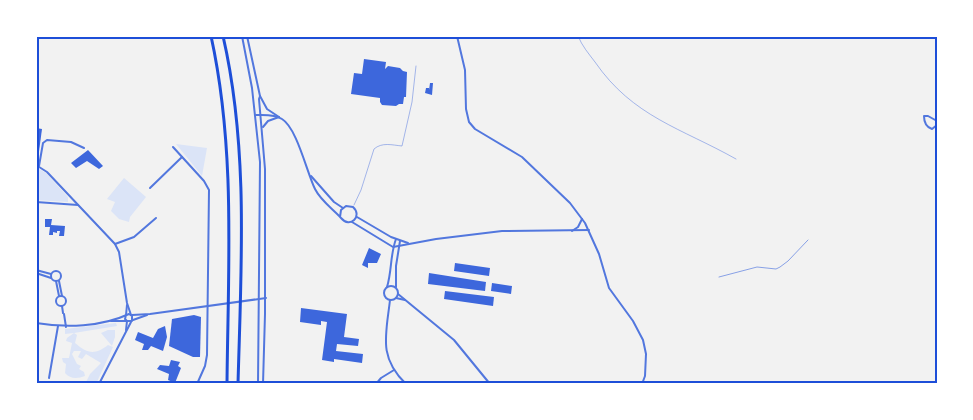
<svg xmlns="http://www.w3.org/2000/svg" width="973" height="420" font-family="'PT Sans Narrow',sans-serif">
<rect width="100%" height="100%" fill="#f2f2f2"/>
<g fill="#dbe4f7">
<path d="M176,144L207,148L202,176Z"/>
<path d="M36,167L46,173L68,197V202L36,200Z"/>
<path d="M124,178L146,197L130,217L129,222L119,219L111,211L115,202L107,199Z"/>
<path d="M116,323L117,326L74,333L77,335L75,343C88,354 95,355 108,345L113,347L96,384H85L90,374L101,363L86,354L82,359L78,357L81,351H74L72,354L77,364L81,366L79,369L84,372L85,376C77,379 70,379 65,373L66,364L63,362L62,358H69L72,343L66,341L67,338L74,333L65,334V329Z"/>
<path d="M108,330H115V337L112,346L101,333Z"/>
</g>
<g fill="#3d67dc">
<path d="M364,59L386,62L385,69L388,66L400,68L403,71L407,72L406,97H404L403,104H399L396,106L382,105L380,102V98L351,94L354,73L362,74Z"/>
<path d="M430,83H433L432,95L425,93L426,88H429V90Z"/>
<path d="M36,128L42,129L38,159L36,158Z"/>
<path d="M88,150L103,166L99,169L87,161L76,168L71,163Z"/>
<path d="M45,219H52L51,225L65,226L64,236H59L60,231H57V233L53,232V235H49L50,227H45Z"/>
<path d="M369,248L381,254L377,263H368V268L362,265Z"/>
<path d="M455,263L490,268L489,276L454,271Z"/>
<path d="M429,273L486,282L485,291L428,284Z"/>
<path d="M492,283L512,286L511,294L491,291Z"/>
<path d="M445,291L494,297L493,306L444,299Z"/>
<path d="M301,308L347,314L344,337L359,339L358,346L337,344L336,351L363,354L362,363L334,359V362L322,360L327,322L321,321V325L300,322Z"/>
<path d="M194,315L201,317L200,357H193L169,346L172,319Z"/>
<path d="M165,326L167,337L163,351L151,346L148,350H142L144,344L135,340L138,332L153,338L158,329Z"/>
<path d="M171,360L180,362L178,366L181,368L175,383L168,380L169,374L157,369L160,365L169,366Z"/>
</g>
<g fill="none" stroke-linecap="round" stroke-linejoin="round">
<path stroke="#1d4ed8" stroke-width="0.5" d="M719,277L757,267L776,269L780,267L788,261L808,240"/>
<g stroke="#5277de" stroke-width="0.5">
<path d="M578,36C582,46 589,54 595,62C633,117 681,128 736,159"/>
<path d="M354,205L361,190L374,149C382,142 392,145 402,146L412,102L416,66"/>
</g>
<g stroke="#5277de" stroke-width="2">
<path d="M457,36L465,70L466,109L469,122L475,129L522,157L570,203L585,223L599,254L609,288L633,321L643,340L646,354L645,376L642,384"/>
<path d="M256,115C264,115 275,114 282,119C297,128 307,173 315,189C321,201 333,209 341,218C350,229 363,216 353,207L346,206L341,210L340,217"/>
<path d="M937,121L928,116H924C924,123 926,127 932,129L937,125"/>
<path d="M173,147L204,181L209,190L207,355L205,366L197,384"/>
<path d="M36,165L47,172L115,244L119,252L127,303L131,315"/>
<path d="M39,166L43,143L47,140L71,142L84,148"/>
<path d="M311,176L334,202L343,208"/>
<path d="M150,188L182,157"/>
<path d="M36,202L78,205"/>
<path d="M357,217L391,237L408,243"/>
<path d="M352,222L393,247L436,239L502,231L589,230"/>
<path d="M572,231L578,227L582,219"/>
<path d="M115,244L134,237L156,218"/>
<path d="M36,270L51,274"/>
<circle cx="56" cy="276" r="5"/>
<path d="M36,273L51,278"/>
<path d="M56,281L59,296"/>
<path d="M59,281L62,296"/>
<circle cx="391" cy="293" r="7"/>
<path d="M387,287C392,271 390,255 396,239"/>
<path d="M396,287V266L400,241"/>
<path d="M398,294L454,340L490,384"/>
<circle cx="61" cy="301" r="5"/>
<path d="M396,298L405,300"/>
<path d="M390,300C386,335 378,357 406,384"/>
<path d="M62,306L63,313"/>
<path d="M64,314L66,327"/>
<path d="M126,315L127,305"/>
<path d="M132,315L150,314L266,298"/>
<path d="M133,320L147,315"/>
<path d="M111,321H126"/>
<path d="M36,323C66,328 101,327 129,314L132,316V321H127L125,319L126,315"/>
<path d="M126,330L127,321"/>
<path d="M49,378L58,326"/>
<path d="M99,384L131,322"/>
<path d="M376,384L381,378L394,370"/>
</g>
<g stroke="#5277de" stroke-width="2">
<path d="M242,36L252,88L260,162L258,384"/>
<path d="M247,36L260,96L259,99L265,169V314L263,384"/>
<path d="M260,96L267,109L279,117"/>
<path d="M263,127L268,121L279,117"/>
</g>
<g stroke="#1d4ed8" stroke-width="3">
<path d="M211,36C236,150 228,268 227,384"/>
<path d="M223,36C249,149 241,269 238,384"/>
</g>
</g>
<rect width="973" height="420" fill="none" stroke="#ffffff" stroke-width="75"/>
<rect x="38" y="38" width="898" height="344" fill="none" stroke="#1d4ed8" stroke-width="2"/>
</svg>
